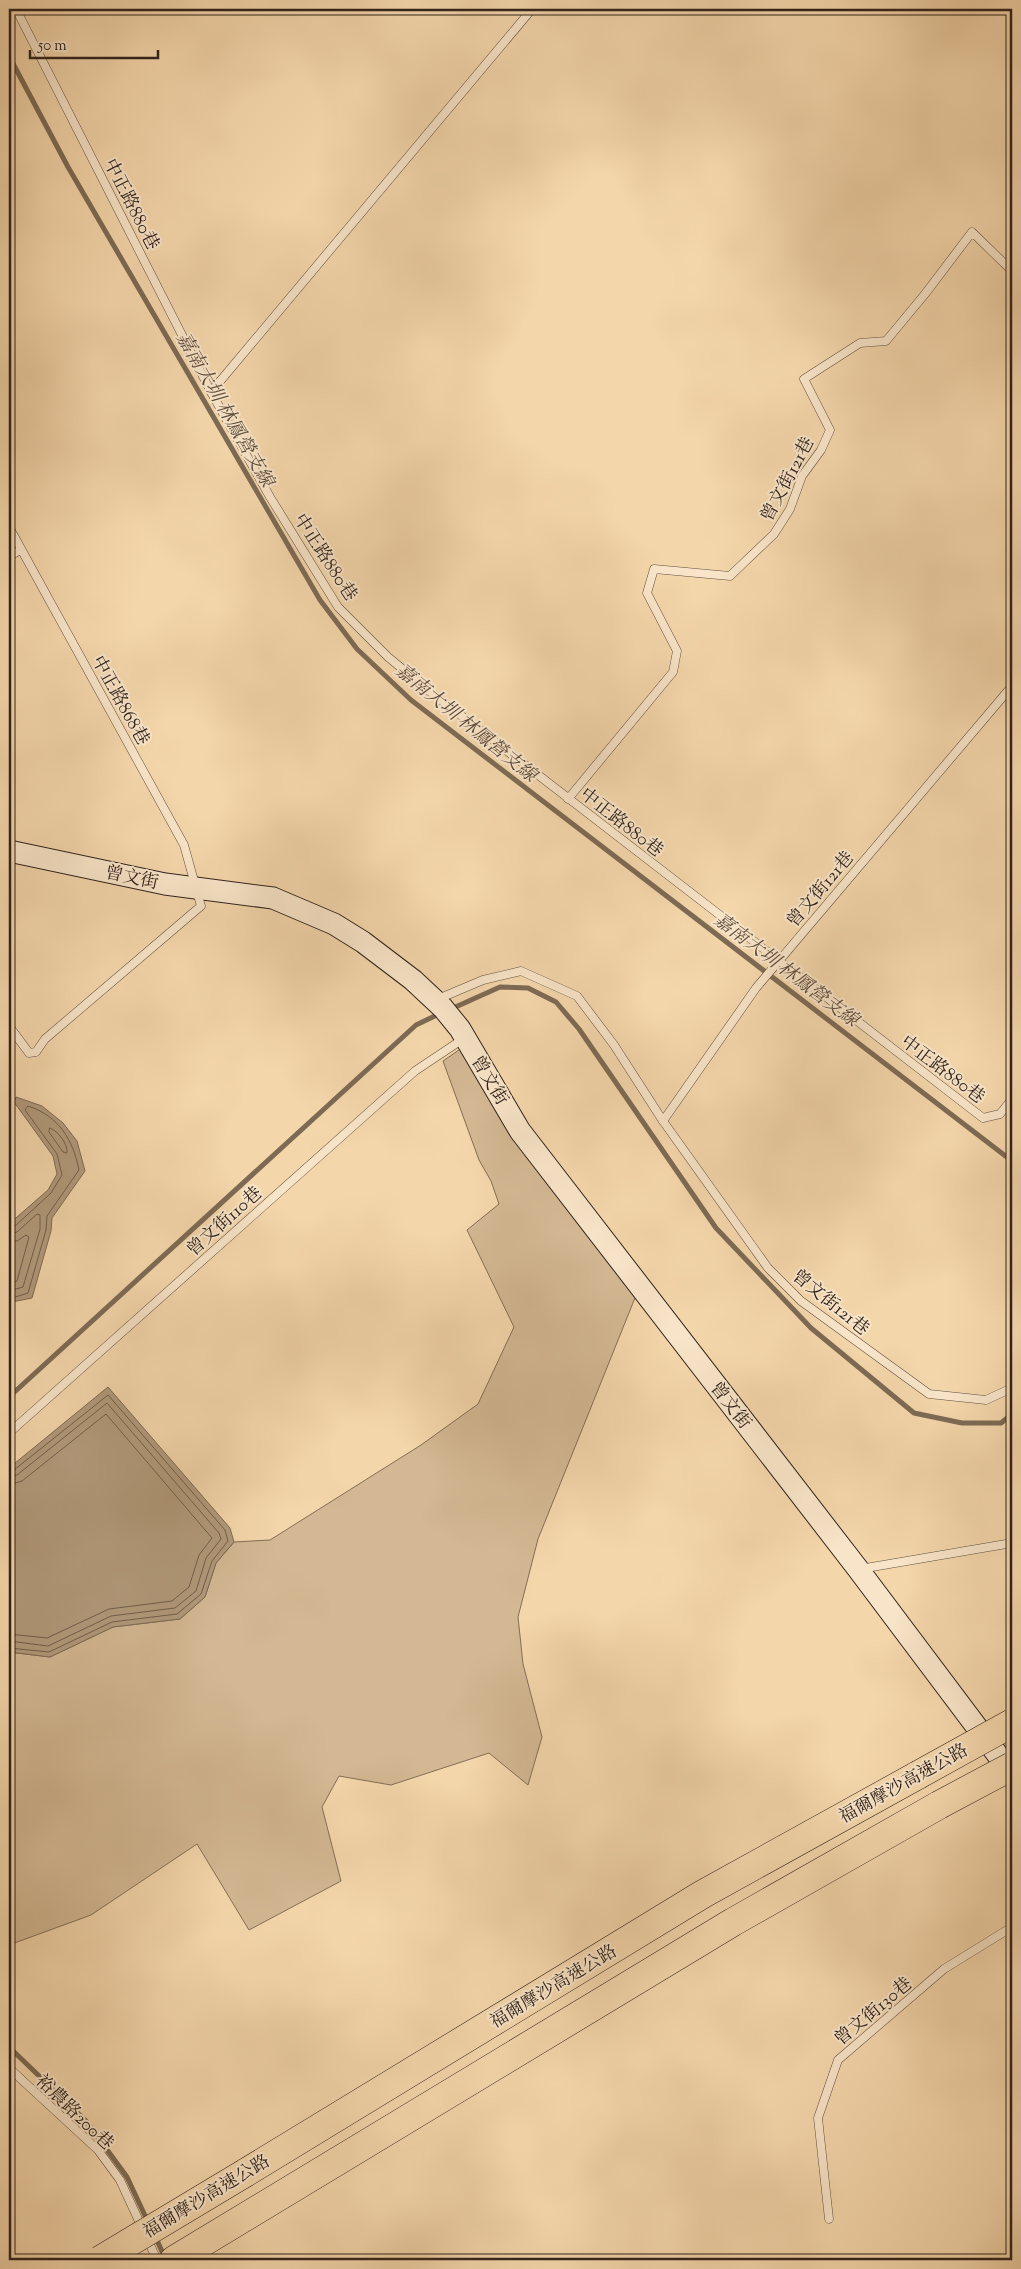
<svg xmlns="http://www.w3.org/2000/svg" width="1021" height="2269" font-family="'Sorts Mill Goudy','Noto Serif TC',serif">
<rect width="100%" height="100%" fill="#f4d6ab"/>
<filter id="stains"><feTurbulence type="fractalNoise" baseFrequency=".004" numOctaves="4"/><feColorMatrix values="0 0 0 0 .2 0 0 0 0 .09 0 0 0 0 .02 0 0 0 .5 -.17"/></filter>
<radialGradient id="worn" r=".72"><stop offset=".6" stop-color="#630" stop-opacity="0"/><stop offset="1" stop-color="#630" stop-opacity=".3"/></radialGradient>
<path fill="#d3b893" stroke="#826e58" d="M472,1041L530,1128L643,1278L538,1539L518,1617L523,1664L542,1737L528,1785L489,1753L391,1785L339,1776L322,1807L341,1881L249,1930L197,1844L91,1915L9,1945V1652L50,1657L113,1627L180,1619L205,1597L216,1563L234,1542L270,1540L421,1445L478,1404L514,1327L467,1230L499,1204L491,1181L479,1160L443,1061Z"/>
<g fill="#b1997a" stroke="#7d6a54">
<path d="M16,1097L42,1106L63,1123L77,1141L85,1171L52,1218L51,1231L32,1298L12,1302L9,1305V1224L48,1190L57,1174L53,1156L14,1102Z"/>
<path d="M108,1387L230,1528L234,1542L216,1563L205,1597L180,1619L113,1627L50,1657L9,1652V1468Z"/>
</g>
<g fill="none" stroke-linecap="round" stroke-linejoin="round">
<g stroke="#705e4b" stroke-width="1">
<path d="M50,1128C58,1131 68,1144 67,1153L63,1152L49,1132Z"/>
<path d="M9,1228L14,1227L51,1193L62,1175L57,1154L25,1110L28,1106C59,1116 73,1140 79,1170L47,1216L46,1230L28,1293L9,1299"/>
<path d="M9,1234L17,1232L37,1214L40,1215V1229L23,1287L9,1291"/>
<path d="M9,1242L17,1241L26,1235L29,1237L17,1281L9,1284"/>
<path d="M9,1471L14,1470L108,1395L225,1530L228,1541L212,1561L201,1594L177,1614L112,1622L49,1652L9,1648"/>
<path d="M9,1477L17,1475L107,1403L219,1533L221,1539L206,1558L196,1591L175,1608L111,1616L48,1646L9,1641"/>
<path d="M9,1485L22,1481L106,1414L212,1538L199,1555L189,1587L172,1601L109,1609L47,1638L9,1634"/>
</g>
<g stroke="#7d6a54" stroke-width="5">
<path d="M9,56L68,167L320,600L357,649L411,700L1012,1161"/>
<path d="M451,1009L500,987L528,988L556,1002L579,1029L716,1228L811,1328L914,1413L962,1423H1001L1012,1414"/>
<path d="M9,1397L416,1025L441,1013"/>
<path d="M9,2047L86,2121L127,2177L148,2222"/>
<path d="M155,2236L165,2258"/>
</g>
<g stroke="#615040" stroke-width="9">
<g id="service">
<path d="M16,9L211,392L270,497L338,607L388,657L428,690L983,1118L1000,1114L1012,1099"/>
<path d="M211,392L532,9"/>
<path d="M9,527L184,845L201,906L45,1039L36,1052L29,1053L9,1026"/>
<path d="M9,556L21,550"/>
<path d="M568,799L673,672L677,651L647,593L654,569L730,576L774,534L790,509L802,476L821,450L830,430L804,379L860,343L886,341L925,294L972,232L1012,271"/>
<path d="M438,999L483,980L521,971L577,996L614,1045L663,1121L768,1268L801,1301L929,1394L986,1400L1012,1388"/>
<path d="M663,1121L756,988L1012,686"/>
<path d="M9,1433L415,1071L463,1039"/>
<path d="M860,1569L1012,1543"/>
<path d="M9,2068L98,2150L120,2180L157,2260"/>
<path d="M829,2219L818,2118L838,2060L944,1969L1012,1927"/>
</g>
</g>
<g stroke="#30231c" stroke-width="23">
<path id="secondary" d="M9,851L165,884L273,898L334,924L363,942L413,980L443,1008L460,1029L520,1131L858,1569L1012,1774"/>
</g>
<g stroke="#30231c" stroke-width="29">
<g id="motorway">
<path d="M245,2173L703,1894L918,1775"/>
<path d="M174,2260L733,1922L939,1805"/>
</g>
</g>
<use href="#service" stroke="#f8e4c8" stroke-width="8"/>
<use href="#secondary" stroke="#f8e4c8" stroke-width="21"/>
<use href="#motorway" stroke="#f4d6ab" stroke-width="28"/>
<g stroke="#30231c" stroke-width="29" stroke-linecap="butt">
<g id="motorway-bridge">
<path d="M918,1775L1012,1723"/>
<path d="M939,1805L1012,1766"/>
<path d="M100,2260L245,2173"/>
</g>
</g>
<use href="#motorway-bridge" stroke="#f4d6ab" stroke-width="28"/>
</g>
<g text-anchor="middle" stroke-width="4" stroke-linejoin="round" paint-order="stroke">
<g font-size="18" fill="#30231c" stroke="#f8e4c8">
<text transform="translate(132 204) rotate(63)" y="6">中正路880巷</text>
<text transform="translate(787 479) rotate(-62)" y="6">曾文街121巷</text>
<text transform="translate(326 557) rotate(57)" y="6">中正路880巷</text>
<text transform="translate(121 700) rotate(61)" y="6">中正路868巷</text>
<text transform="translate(622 822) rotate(38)" y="6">中正路880巷</text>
<text transform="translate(132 877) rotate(12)" y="6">曾文街</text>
<text transform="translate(820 889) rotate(-50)" y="6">曾文街121巷</text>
<text transform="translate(943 1069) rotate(37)" y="6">中正路880巷</text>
<text transform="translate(490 1080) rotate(59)" y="6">曾文街</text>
<text transform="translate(224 1221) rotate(-42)" y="6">曾文街110巷</text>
<text transform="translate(831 1302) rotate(39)" y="6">曾文街121巷</text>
<text transform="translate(731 1405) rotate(52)" y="6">曾文街</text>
<text transform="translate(903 1783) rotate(-29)" y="6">福爾摩沙高速公路</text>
<text transform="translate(553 1986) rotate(-31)" y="6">福爾摩沙高速公路</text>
<text transform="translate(873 2011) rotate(-40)" y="6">曾文街130巷</text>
<text transform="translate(75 2112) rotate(44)" y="6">裕農路200巷</text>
<text transform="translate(206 2196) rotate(-31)" y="6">福爾摩沙高速公路</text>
</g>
<g font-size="19" font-style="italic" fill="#5d4c3d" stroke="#f8e4c8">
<text transform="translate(226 409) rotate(60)" y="7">嘉南大圳 林鳳營支線</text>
<text transform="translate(467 722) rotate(39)" y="7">嘉南大圳 林鳳營支線</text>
<text transform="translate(787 969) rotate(37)" y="7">嘉南大圳 林鳳營支線</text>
</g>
</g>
<rect width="1021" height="2269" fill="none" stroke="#f4d6ab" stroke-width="30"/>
<rect x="10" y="10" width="1001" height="2249" fill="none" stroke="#30231c" stroke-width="2.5"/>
<rect x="15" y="15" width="991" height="2239" fill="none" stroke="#30231c"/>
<path d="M30 50v8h128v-8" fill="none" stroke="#30231c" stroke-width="2.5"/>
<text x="38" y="50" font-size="15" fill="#30231c" stroke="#f8e4c8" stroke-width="4" paint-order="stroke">50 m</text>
<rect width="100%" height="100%" filter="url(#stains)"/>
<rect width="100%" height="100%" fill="url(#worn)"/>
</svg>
